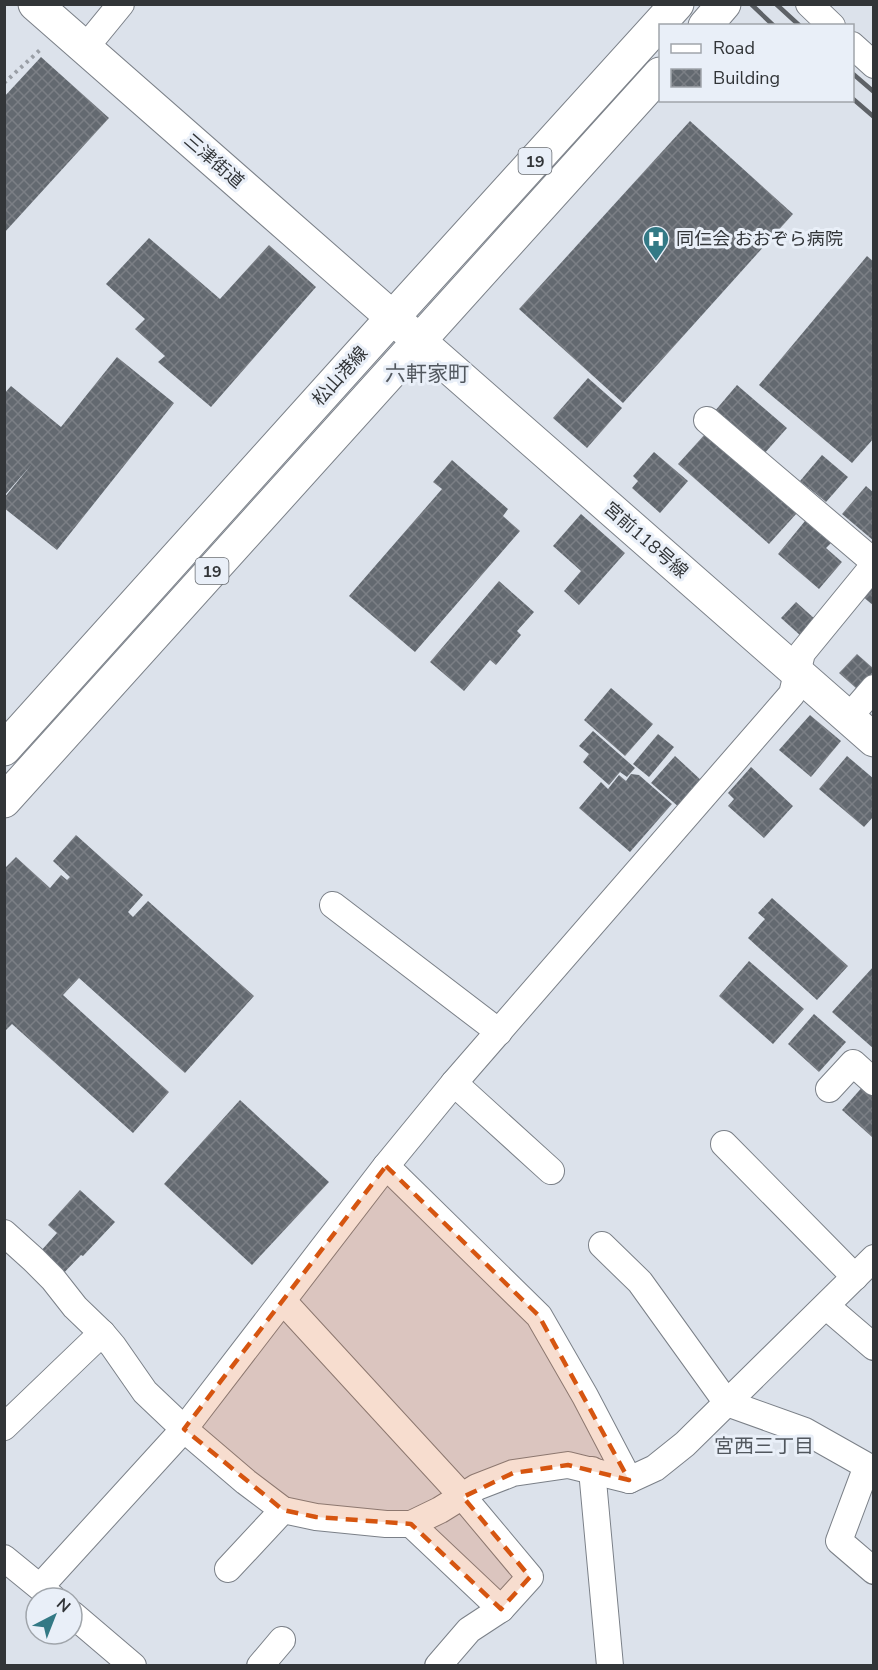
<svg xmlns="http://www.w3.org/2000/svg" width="878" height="1670" font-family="'Nunito Sans','Noto Sans JP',sans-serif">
<defs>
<pattern id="building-cross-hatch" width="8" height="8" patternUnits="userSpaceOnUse" patternTransform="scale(1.5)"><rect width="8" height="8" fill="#636970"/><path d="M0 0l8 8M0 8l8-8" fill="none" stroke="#7b7f85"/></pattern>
</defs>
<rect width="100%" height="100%" fill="#dce2eb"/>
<g fill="url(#building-cross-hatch)">
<path d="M41,57L109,118L4,233V97Z"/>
<path d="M690,121L793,214L623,403L519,309Z"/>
<path d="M149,238L220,299L269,245L316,287L211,407L158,362L165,356L135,329L145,319L106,284Z"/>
<path d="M867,256L874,262V438L852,463L759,385Z"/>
<path d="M117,357L174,403L57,550L4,508V498L32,464L4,496V394L11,386L61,427Z"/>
<path d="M588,378L622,408L587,448L553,418Z"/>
<path d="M737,385L787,428L763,455L714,412Z"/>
<path d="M706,433L797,513L769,544L678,464Z"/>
<path d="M654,452L688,481L660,513L632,488L638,481L633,476Z"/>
<path d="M822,455L848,477L826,502L800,481Z"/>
<path d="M452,460L508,509L503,516L520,531L415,652L349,596L442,489L433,482Z"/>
<path d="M866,486L874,493V541L842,514Z"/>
<path d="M581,514L625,553L579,605L564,591L581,571L553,546Z"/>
<path d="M805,521L831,543L826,548L842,562L819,589L778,554Z"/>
<path d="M499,581L534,612L517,631L521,635L496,665L490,660L464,691L430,662Z"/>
<path d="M874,582V606L862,596Z"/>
<path d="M796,602L816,620L801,636L781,618Z"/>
<path d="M857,654L874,669V671L857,689L839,673Z"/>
<path d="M611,688L653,724L625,756L584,720Z"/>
<path d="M810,715L841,741L811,777L779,750Z"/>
<path d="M593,731L635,768L627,777L620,772L609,785L583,762L589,754L579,746Z"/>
<path d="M658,734L674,747L649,777L633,764Z"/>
<path d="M675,756L703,782L680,808L651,783Z"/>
<path d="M847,756L874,779V816L864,827L819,789Z"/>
<path d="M751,767L793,806L764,838L728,806L734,799L728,793Z"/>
<path d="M631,774L639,775L672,804L630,852L579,808L601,782L608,789L619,775L626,781Z"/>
<path d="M76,835L143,895L128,912L133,917L148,901L254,996L185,1073L79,978L63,995L169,1092L133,1133L12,1024L4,1032V869L16,857L50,888L61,875L67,880L70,877L53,861Z"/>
<path d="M772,898L848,966L817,1000L748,938L765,919L758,913Z"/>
<path d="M749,961L804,1009L773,1044L719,996Z"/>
<path d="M874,966V1049L832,1012Z"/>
<path d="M814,1014L846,1042L819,1072L788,1044Z"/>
<path d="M865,1084L874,1092L872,1137L842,1110Z"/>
<path d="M240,1100L329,1182L252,1265L164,1184Z"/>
<path d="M80,1190L115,1222L83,1256L81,1255L59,1278L40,1252L57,1233L48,1225Z"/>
</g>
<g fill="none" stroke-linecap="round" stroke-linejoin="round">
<g stroke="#7b8088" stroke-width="28">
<g id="street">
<path d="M809,4L832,26"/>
<path d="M852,45L874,65"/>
<path d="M85,48L121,4"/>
<path d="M707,420L874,562"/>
<path d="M849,717L874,688"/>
<path d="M333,905L499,1032"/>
<path d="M454,1083L551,1171"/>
<path d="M829,1089L853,1063L874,1082"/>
<path d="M724,1144L855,1277"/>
<path d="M386,1166L539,1316L585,1396L629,1480"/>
<path d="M4,1233L33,1259L53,1279L75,1307L102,1333L113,1346L145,1392L184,1429L246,1482L283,1510L316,1517L386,1524H411L440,1510L477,1487L513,1473L568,1465L629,1480L655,1468L685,1444L874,1258"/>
<path d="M602,1245L640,1282L727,1403L805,1431L867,1466L839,1541L874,1571"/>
<path d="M283,1301L463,1497L530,1577L501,1609L469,1630L438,1666"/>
<path d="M826,1306L874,1347"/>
<path d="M4,1427L102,1333"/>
<path d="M592,1470L610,1666"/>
<path d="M411,1524L501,1609"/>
<path d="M4,1558L53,1598"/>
<path d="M228,1569L283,1510"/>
<path d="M40,1587L184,1429L386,1166L454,1083L792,694L802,653L874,565"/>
<path d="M72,1614L133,1666"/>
<path d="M260,1666L282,1640"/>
</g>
</g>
<g stroke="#7b8088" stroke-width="35">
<path id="secondary" d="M35,4L874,740"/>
</g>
<g stroke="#7b8088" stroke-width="35">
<g id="primary">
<path d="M705,26L724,4"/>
<path d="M4,749L393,317L677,4"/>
<path d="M4,801L660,74"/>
</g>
</g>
<path stroke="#9a9fa6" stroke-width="4" stroke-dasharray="3 4.5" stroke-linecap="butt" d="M4,83L40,50"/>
<use href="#street" stroke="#fff" stroke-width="26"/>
<use href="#secondary" stroke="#fff" stroke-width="33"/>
<use href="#primary" stroke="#fff" stroke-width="33"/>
<g stroke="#5e6267" stroke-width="4.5">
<path d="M751,4L774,26"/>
<path d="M776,4L800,26"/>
<path d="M852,73L874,92"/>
<path d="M852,98L874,117"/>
</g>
</g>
<path fill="#d65510" fill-opacity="0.2" stroke="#d65510" stroke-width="4.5" stroke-dasharray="12 8" stroke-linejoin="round" d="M386,1166L539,1316L629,1480L568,1465L513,1473L463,1497L530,1577L501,1609L411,1524L316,1517L283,1510L184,1429Z"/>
<defs>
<g id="hospital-pin" transform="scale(1.35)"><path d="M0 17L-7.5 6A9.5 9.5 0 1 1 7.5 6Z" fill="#337985" stroke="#e9eff8"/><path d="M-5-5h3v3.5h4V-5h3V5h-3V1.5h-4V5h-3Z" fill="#fff"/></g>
</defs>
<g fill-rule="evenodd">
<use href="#hospital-pin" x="656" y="239"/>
</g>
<g text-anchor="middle" stroke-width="6" stroke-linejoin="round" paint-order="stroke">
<g fill="#e9eff8" stroke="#696d72" stroke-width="1.5">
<rect x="518.5" y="148" width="33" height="26" rx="4.5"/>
<rect x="195.5" y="558" width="33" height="26" rx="4.5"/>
</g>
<g font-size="16" font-weight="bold" fill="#323538">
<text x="535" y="167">19</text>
<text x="212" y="577">19</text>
</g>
<g font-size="18" fill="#323538" stroke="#e9eff8">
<text transform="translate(214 161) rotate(41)" y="6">三津街道</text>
<text transform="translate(340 376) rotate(-48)" y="6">松山港線</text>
<text transform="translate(646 540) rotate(41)" y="6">宮前118号線</text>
</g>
<g font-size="18" fill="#323538" stroke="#e9eff8" text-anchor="start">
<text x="676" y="245">同仁会 おおぞら病院</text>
</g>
<g font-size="20" fill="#51575e" stroke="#e9eff8">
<text x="764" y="1453">宮西三丁目</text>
</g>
<g font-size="21" fill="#51575e" stroke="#e9eff8">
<text x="427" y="381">六軒家町</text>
</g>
</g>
<rect width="878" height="1670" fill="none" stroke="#323538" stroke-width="12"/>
<rect x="659" y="24" width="195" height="78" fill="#e9eff8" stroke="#a0a5ab" stroke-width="1.5"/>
<rect x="671" y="44" width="30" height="9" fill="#ffffff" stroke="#a0a5ab" stroke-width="1.5"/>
<text x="713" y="54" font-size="18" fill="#323538">Road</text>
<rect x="671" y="69" width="30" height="18" fill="url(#building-cross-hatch)" stroke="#a0a5ab" stroke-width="1.5"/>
<text x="713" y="84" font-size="18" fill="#323538">Building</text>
<g transform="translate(54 1616) rotate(42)"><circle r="28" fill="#e9eff8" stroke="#a0a5ab" stroke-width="1.5"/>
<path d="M0-4.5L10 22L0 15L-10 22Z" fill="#337985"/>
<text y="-9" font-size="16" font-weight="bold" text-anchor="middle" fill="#323538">N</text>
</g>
</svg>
